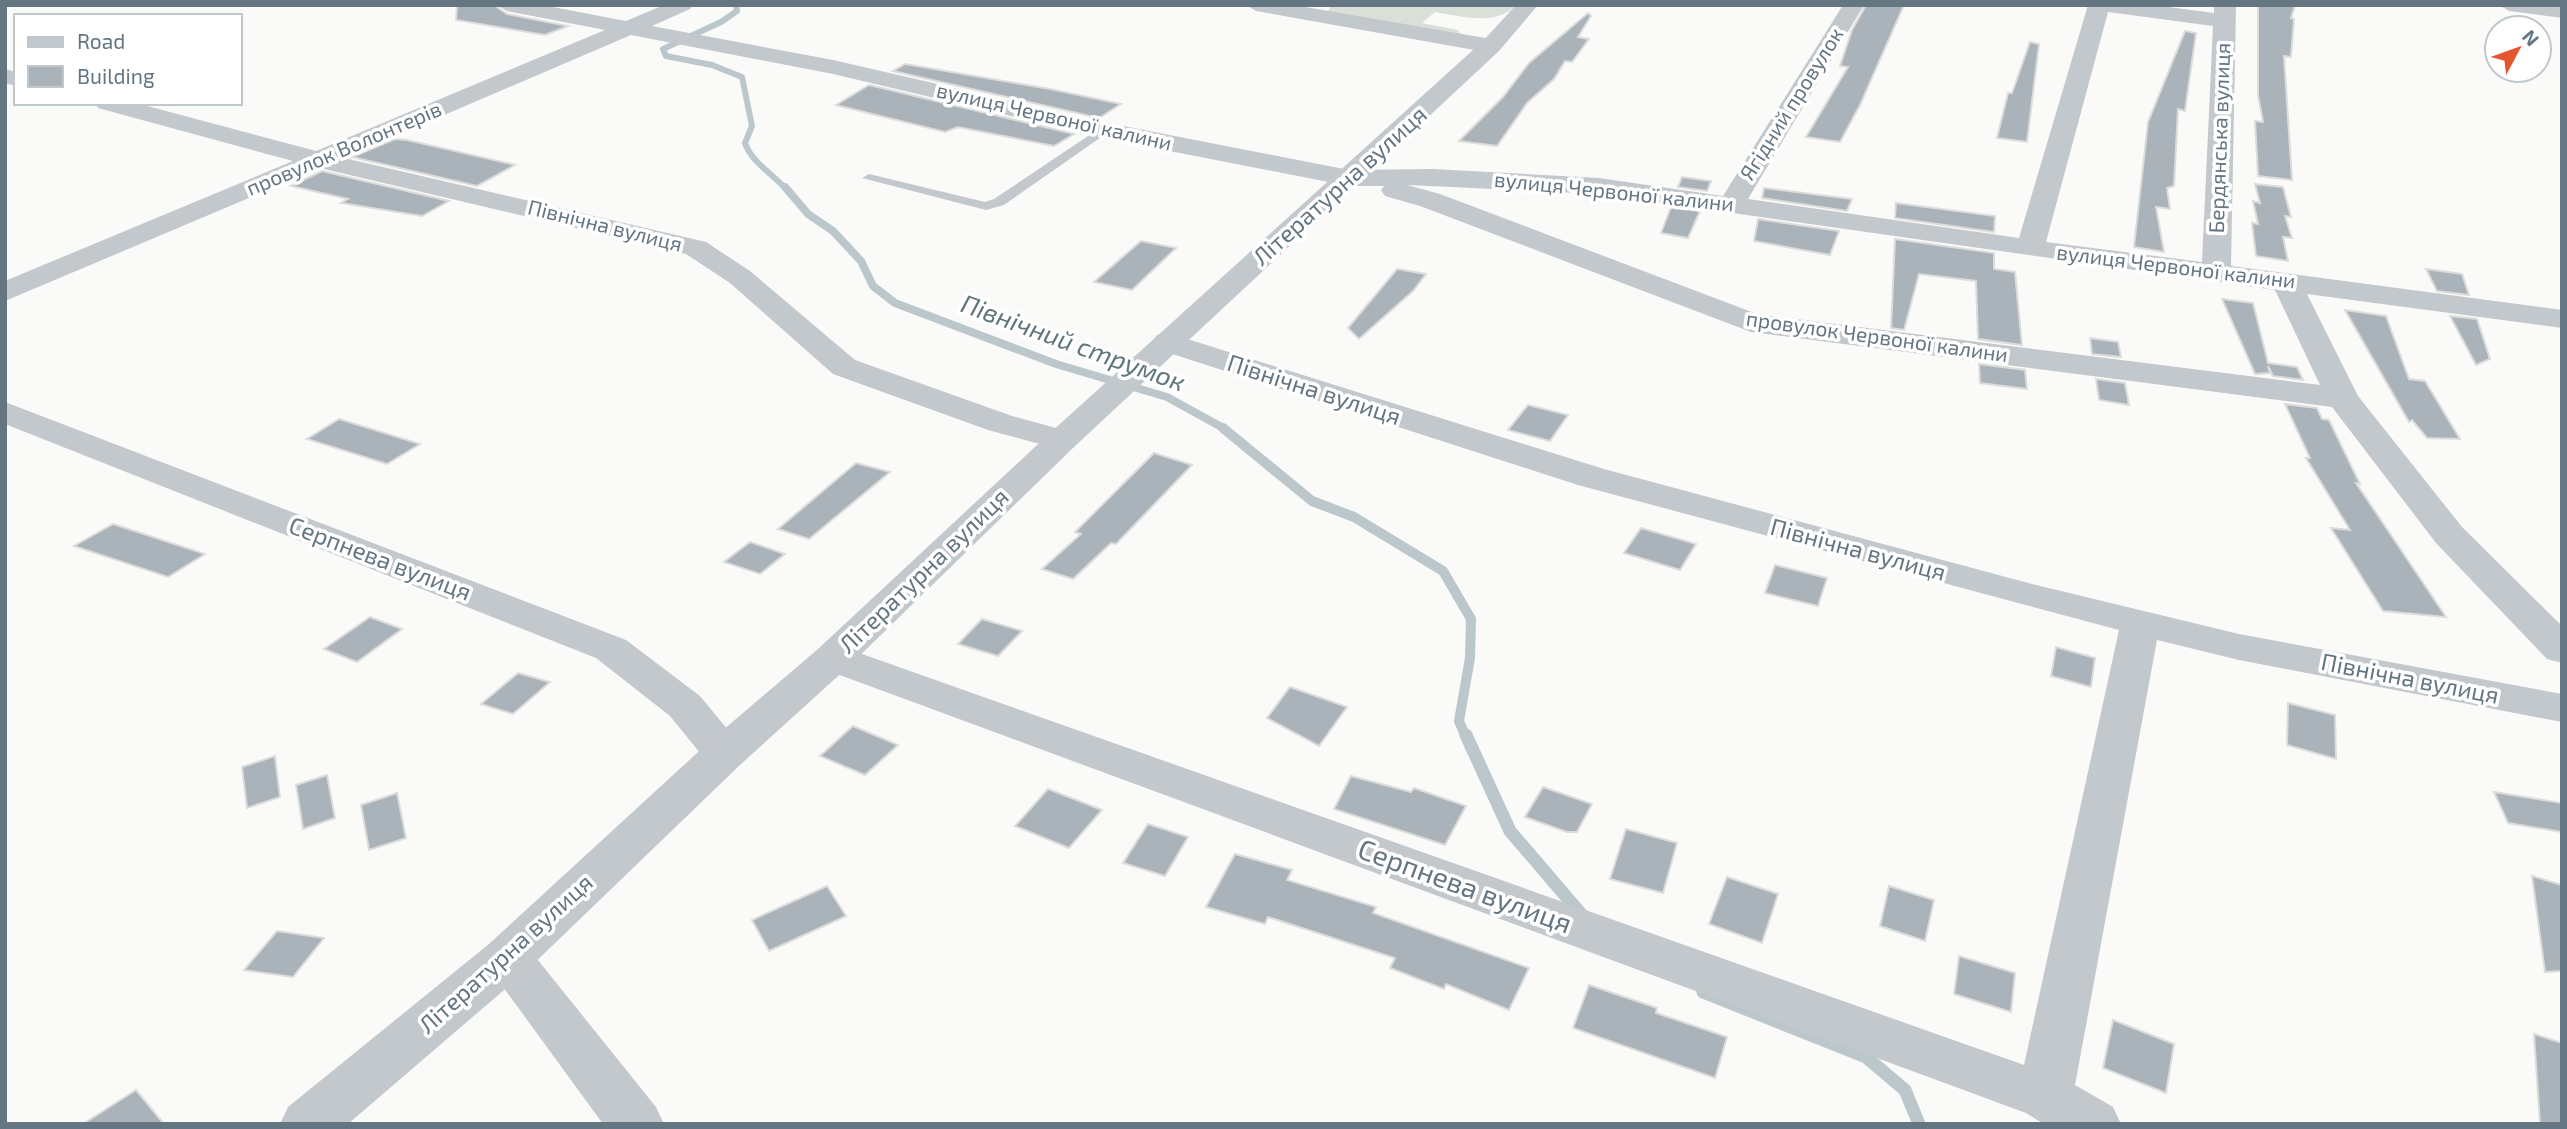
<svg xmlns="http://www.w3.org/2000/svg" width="2567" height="1129" font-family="'Exo 2',sans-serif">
<rect width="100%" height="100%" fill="#fafaf8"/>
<path fill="#dadfd7" d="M1331,5H1516C1495,27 1462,16 1435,12L1422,23L1458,30L1461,37L1327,14Z"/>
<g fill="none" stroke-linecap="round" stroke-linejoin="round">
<path stroke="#bbc7cb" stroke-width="6" d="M736,5L737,11L721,22L663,49L666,56L712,65L742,77L752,126L745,143C752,163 772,173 786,189"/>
<path stroke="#bbc7cb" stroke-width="8" d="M785,187L808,214L833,231L861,261L873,286L895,303L1056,364L1167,397L1225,429"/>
<path stroke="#bbc7cb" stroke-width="10" d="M1223,428L1312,501L1354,517L1443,571L1471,619L1470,658L1459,721L1466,737"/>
<g stroke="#bbc7cb" stroke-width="13">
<path d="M1466,735L1510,831L1581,914"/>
<path d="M1703,992L1866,1057L1905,1090L1919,1124"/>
</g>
</g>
<g fill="#aab3b9" stroke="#dcdcda" stroke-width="2">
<path d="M457,5H494L507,14L568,26L545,35L456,20Z"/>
<path d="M1866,5H1904L1860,105L1840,142L1806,137L1848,67L1840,66L1852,30Z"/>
<path d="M2258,5H2295L2291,18L2294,19L2291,57L2284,56L2292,180L2258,176L2255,121L2263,122L2258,95Z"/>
<path d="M1588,13L1591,16L1578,37L1589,39L1572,62L1565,61L1554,79L1527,103L1497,146L1459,141L1503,97L1529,63Z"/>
<path d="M2185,31L2196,33L2185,111L2178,109L2174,186L2167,188L2170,209L2156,207L2164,252L2134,247L2148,122Z"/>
<path d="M2030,42L2039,44L2027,142L1997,138L2008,93H2012Z"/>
<path d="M905,64L1050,89L1121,104L1099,118L893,71Z"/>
<path d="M869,85L1074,134L1054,146L958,127L945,132L836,105Z"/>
<path d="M395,139L407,140L515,165L477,186L352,157Z"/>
<path d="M322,171L449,201L422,216L341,203L348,199L291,186Z"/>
<path d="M1682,177L1711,181L1707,191L1678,187Z"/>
<path d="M2255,184L2283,187L2291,217L2285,216L2292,238L2283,237L2288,261L2256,256L2252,223L2258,224L2253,201L2260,203Z"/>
<path d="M1764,188L1852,199L1847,211L1762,198Z"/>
<path d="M1896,203L1995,216L1994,232L1895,218Z"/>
<path d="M1671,207L1700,211L1688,238L1661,233Z"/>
<path d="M1758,219L1839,231L1830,255L1754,241Z"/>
<path d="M1895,239L1994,253V269L2015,272L2022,345L1978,339L1976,281L1919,274L1904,330L1891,328Z"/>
<path d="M1141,241L1176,248L1132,290L1094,282Z"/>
<path d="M1397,269L1426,274L1413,291L1359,339L1348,328Z"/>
<path d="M2426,269L2462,274L2469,295L2437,291Z"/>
<path d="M2222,299L2253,303L2268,363L2297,367L2303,380L2273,376L2268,366L2270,373L2255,374Z"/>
<path d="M2345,310L2386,316L2409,379L2425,381L2460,439L2427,438L2412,420L2409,422Z"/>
<path d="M2450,316L2477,319L2490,359L2476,365Z"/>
<path d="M2090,338L2118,342L2121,357L2092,354Z"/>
<path d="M1979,364L2025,370L2027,389L1980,383Z"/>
<path d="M2096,379L2125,383L2129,405L2099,400Z"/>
<path d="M2285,404L2317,408L2322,419L2329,420L2360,484L2356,483L2446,617L2383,611L2331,528L2350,530L2306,458H2310Z"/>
<path d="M1528,405L1568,415L1550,441L1508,430Z"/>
<path d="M339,419L420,444L387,464L307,439Z"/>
<path d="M1154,453L1192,465L1116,544L1111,543L1073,579L1042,569L1081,534L1075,532Z"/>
<path d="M856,463L890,472L809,539L778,529Z"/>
<path d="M113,524L205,554L168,577L74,546Z"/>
<path d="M1641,528L1696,544L1680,570L1624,553Z"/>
<path d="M750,542L785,554L760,574L724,562Z"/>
<path d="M1775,565L1827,578L1818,606L1765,593Z"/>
<path d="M370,617L402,629L357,662L324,649Z"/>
<path d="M982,619L1022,631L998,656L958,644Z"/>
<path d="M2056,647L2095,658L2091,687L2051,676Z"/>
<path d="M518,673L550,682L513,714L481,704Z"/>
<path d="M1290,687L1347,707L1319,746L1267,718Z"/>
<path d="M2288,703L2335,715L2336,759L2287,745Z"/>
<path d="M853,726L898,745L865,775L820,756Z"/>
<path d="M275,756L280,797L247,808L242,767Z"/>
<path d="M327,775L335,818L303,829L296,785Z"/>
<path d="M1351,776L1411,792L1414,788L1466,806L1445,845L1334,809Z"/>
<path d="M1543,787L1592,804L1577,832H1567L1525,817Z"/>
<path d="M1048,789L1102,810L1069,848L1015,826Z"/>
<path d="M2494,792L2562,803V832L2508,823Z"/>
<path d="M397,793L406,838L369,850L361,805Z"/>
<path d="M1148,824L1188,837L1165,876L1123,863Z"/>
<path d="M1626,829L1677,843L1663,893L1610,879Z"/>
<path d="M1235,854L1292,870L1287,880L1376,907L1373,913L1529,968L1509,1010L1446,984L1444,989L1390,968L1395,958L1268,917L1265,924L1206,907Z"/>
<path d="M2532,876L2562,885V971L2545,972Z"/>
<path d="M1727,877L1778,894L1762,943L1709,924Z"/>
<path d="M827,886L846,916L769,951L752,920Z"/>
<path d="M1889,886L1934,900L1925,941L1880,926Z"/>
<path d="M277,931L324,938L293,977L244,970Z"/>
<path d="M1959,956L2015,973L2011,1012L1954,994Z"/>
<path d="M1589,985L1657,1008L1656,1013L1727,1037L1715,1078L1573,1028Z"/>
<path d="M2113,1020L2174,1044L2166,1093L2103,1068Z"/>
<path d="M2534,1034L2562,1043V1124H2540Z"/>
<path d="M136,1090L164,1124H83Z"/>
</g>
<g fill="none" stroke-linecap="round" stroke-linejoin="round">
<path fill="#c3c8cc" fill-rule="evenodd" d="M1103,126L1109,130L1107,133L1004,205L986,210L862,178L869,174L985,202L994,199Z"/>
<g fill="#c3c8cc" fill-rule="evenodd">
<path d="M497,5H542L626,21L664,5H693L690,9L652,26L833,60L1103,122L1349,170L1433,169L1599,178L1723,196L1843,5H1864L1748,199L2019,238L2088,5H2153L2214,13V5H2236L2231,266L2562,310V328L2307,294L2358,396L2462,527L2562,626V663L2547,659L2436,543L2332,407L1751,332L1420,206L1385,196L1381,190L1384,186H1349L1103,138L833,74L631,35L344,158L706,242L750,271L855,360L1012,416L1074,433L1079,440L1074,447L1062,450L988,430L833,374L730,283L686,254L320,168L5,301V281L293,161L98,108L95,103H136L316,151L605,30L507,11ZM2108,12L2213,26L2202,262L2046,242ZM1407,185L1599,194L2275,290L2320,385L1757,314L1440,194Z"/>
<path d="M1246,5H1294L1491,39L1502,46L1491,53L1256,11Z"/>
<path d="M2499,5L2562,6V18L2509,11Z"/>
<path d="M5,69L16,72V86L5,83Z"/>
<path d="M1168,333L1604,469L2032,584L2239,634L2562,694V722L2239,660L2157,640L2075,1085L2113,1107L2121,1124H2044L2026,1113L818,667L812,658L818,649L833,645L848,649L2024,1065L2119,630L1578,485L1157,349L1152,342L1157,335Z"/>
<path d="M5,402L626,640L700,696L747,753L741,764L725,768L709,764L670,716L596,658L5,424Z"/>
<path d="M507,938L525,944L656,1107L664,1124H603L482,958L489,944Z"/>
</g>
<path fill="#c3c8cc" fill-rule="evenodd" d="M1516,5H1538L1499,51L1074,447L848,667L741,764L525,972L348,1124H280L288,1107L489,944L709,742L818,649L1050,433L1483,41Z"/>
</g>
<g text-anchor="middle" stroke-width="7" stroke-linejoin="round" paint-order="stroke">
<g font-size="21" fill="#657683" stroke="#fff">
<text transform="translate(1792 104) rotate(-58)" y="7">Ягідний провулок</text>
<text transform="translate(1054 117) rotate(13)" y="7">вулиця Червоної калини</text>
<text transform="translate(2220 138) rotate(-88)" y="7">Бердянська вулиця</text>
<text transform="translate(344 149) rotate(-23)" y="7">провулок Волонтерів</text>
<text transform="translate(1614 192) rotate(6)" y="7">вулиця Червоної калини</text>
<text transform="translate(605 226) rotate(14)" y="7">Північна вулиця</text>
<text transform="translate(2176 267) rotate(7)" y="7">вулиця Червоної калини</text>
<text transform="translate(1877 337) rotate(8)" y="7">провулок Червоної калини</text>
</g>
<g font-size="24" fill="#657683" stroke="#fff">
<text transform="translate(1340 186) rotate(-42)" y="8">Літературна вулиця</text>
<text transform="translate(1314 390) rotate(18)" y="8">Північна вулиця</text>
<text transform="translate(1858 550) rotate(15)" y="8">Північна вулиця</text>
<text transform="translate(380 559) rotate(21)" y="8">Серпнева вулиця</text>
<text transform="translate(924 571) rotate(-44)" y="8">Літературна вулиця</text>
<text transform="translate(2410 679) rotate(11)" y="8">Північна вулиця</text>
<text transform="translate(506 954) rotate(-42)" y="8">Літературна вулиця</text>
</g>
<g font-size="26" font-style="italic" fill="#60757c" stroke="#fff">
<text transform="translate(1073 343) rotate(20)" y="9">Північний струмок</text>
</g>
<g font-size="28" fill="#657683" stroke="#fff">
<text transform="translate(1465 886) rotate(20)" y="10">Серпнева вулиця</text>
</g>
</g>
<rect width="2567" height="1129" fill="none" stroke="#657683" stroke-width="14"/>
<rect x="14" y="14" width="228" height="91" fill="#ffffff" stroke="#c1c8cd" stroke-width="2"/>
<rect x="28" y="37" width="35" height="10" fill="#c3c8cc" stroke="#c1c8cd" stroke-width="2"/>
<text x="77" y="49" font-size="21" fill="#657683">Road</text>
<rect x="28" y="66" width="35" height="21" fill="#aab3b9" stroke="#c1c8cd" stroke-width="2"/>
<text x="77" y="84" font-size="21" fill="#657683">Building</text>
<g transform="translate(2518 49) rotate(49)"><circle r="33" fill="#ffffff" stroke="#c1c8cd" stroke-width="2"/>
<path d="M0-5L12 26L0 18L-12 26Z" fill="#e4572e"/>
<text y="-10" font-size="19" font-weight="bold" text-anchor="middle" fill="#657683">N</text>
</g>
</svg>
